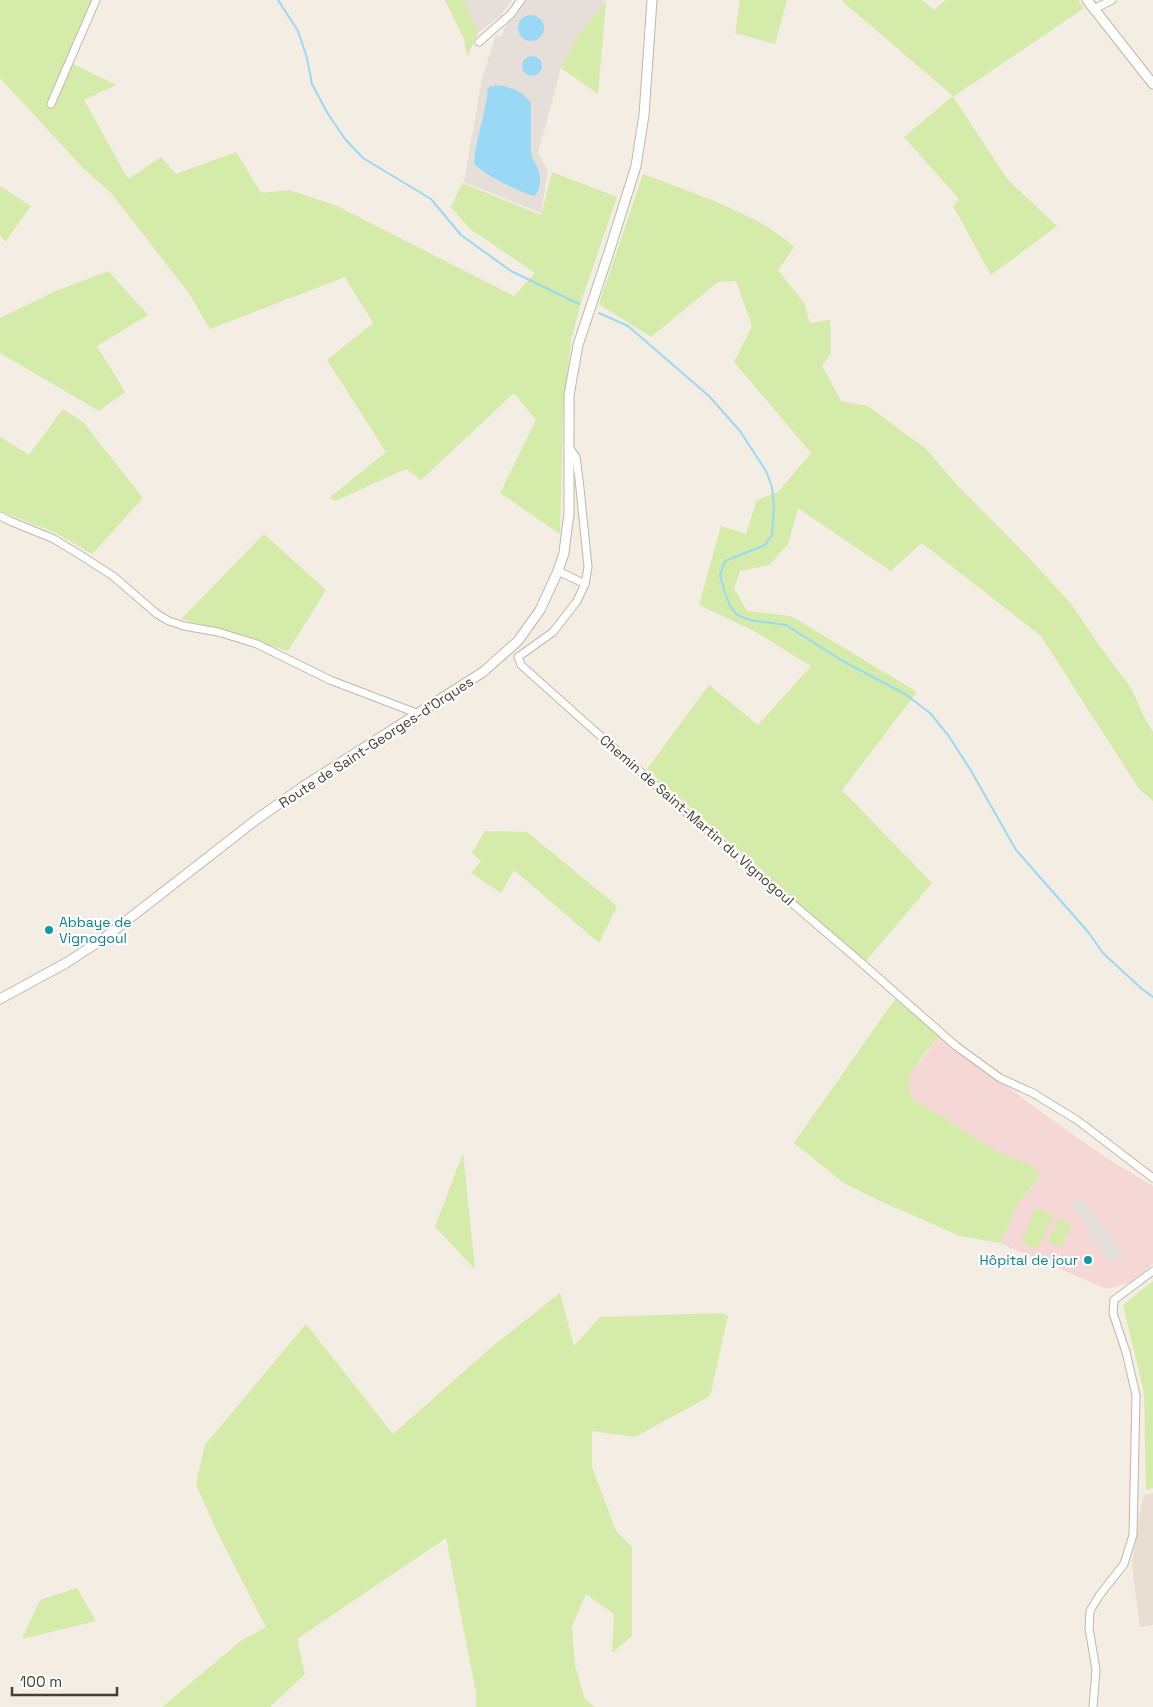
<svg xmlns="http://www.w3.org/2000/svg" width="1153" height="1707" font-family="'Space Grotesk',sans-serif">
<rect width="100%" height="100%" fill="#f3ede4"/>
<path fill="#e8ded1" d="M1153,1493V1625L1140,1627L1132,1566L1138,1519L1144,1495Z"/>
<g fill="#e5ded9">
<path d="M464,0H512L500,16L478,33Z"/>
<path d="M524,0H602L606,2L579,34L561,68L538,153L548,171L541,213L464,182L482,78L496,35L502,36L504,29Z"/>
</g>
<path fill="#f5d7d6" d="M939,1036L949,1042L1041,1112L1105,1157L1153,1186V1264L1129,1283L1107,1289L1000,1243L1017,1206L1040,1176L1034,1172L1036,1168L993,1149L912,1098L909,1093V1076Z"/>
<g fill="#d4eba9">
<path d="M0,0H92L65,60L116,85L84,100L128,179L161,157L176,174L236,152L261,193L289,190L337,206L514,296L535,273L469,228L451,207L462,183L541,215L552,172L617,197L582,299L571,340L563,413L560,534L500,493L536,420L514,393L421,480L406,469L335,501L329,498L386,452L327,360L373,323L345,277L210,329L188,292L112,194L83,168L0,78Z"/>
<path d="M445,0H464L478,33L467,57L464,39Z"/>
<path d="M740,0H787L775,44L735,33Z"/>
<path d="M841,0H922L934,10L946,0H1078L1084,8L953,97L1008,180L1057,226L991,275L953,206L959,199L904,137L953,96Z"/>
<path d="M606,2L598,94L561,68L579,34Z"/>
<path d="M643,174C689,192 758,213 794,247L778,270L804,303L810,323L830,320L831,353L822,366L841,401L868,406L926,449L958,486L1030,559L1072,605L1099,645L1131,688L1143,715L1153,732V801L1139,789L1041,636L922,543L891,571L798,508L788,544L769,565L740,571L734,588L747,611L791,616L917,692L842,790L932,883L865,962L647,769L709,685L758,725L811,666L756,632L699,605L721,526L746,534L757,500L778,492L811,453L734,362L752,326L736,281L718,282L651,337L599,304Z"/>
<path d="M0,186L31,206L5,242L0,235Z"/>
<path d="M108,271L148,315L97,346L125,392L99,411L0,353V318L56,291Z"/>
<path d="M63,409L84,423L143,498L92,554L56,533L0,511V437L29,455Z"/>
<path d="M264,534L326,590L288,651L181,619Z"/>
<path d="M485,831L527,832L617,906L599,943L514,870L501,893L471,873L481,861L472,853Z"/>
<path d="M895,999L939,1036C927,1052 899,1078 912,1098L993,1149L1036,1168L1034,1172L1040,1175L1017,1206L1000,1243L960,1236L878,1200L844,1183L794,1143Z"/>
<path d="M463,1153L475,1269L435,1227Z"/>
<path d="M1036,1208L1053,1215L1038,1249L1021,1242Z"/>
<path d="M1058,1219L1071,1225L1061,1247L1048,1242Z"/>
<path d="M1153,1281V1488L1146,1490L1144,1393L1123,1305Z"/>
<path d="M560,1293L574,1346L600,1317L722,1313L728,1316L710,1396L635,1437L592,1431V1467L616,1531L632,1547V1636L612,1653L614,1614L586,1594L572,1627L575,1666L585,1699L595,1707H476V1693L446,1538L297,1639L305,1674L270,1707H162L242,1640L266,1627L218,1534L196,1484L205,1445L306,1324L393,1434L494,1345Z"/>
<path d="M77,1588L96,1621L22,1639L40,1600Z"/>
</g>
<path fill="#e3e0dc" d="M1079,1198L1128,1258L1124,1261L1119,1256L1110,1261L1086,1231L1089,1228L1071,1205Z"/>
<g fill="#9ad9f5">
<circle cx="531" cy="28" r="13"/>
<circle cx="532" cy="66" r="10"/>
<path d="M494,85C506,85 526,92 531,104V152C532,162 537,164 539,172C541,180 540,192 534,196C523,194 479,172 474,163C476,137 486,113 488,88L490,86L494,87Z"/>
</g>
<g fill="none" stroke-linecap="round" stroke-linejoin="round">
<g stroke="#9ad9f5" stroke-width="2">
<path d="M278,0L298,31L307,58L312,84L328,114L345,139L363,158L431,199L461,235L511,271L579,304"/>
<path d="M599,313L628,326L709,396L740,431L766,471L772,487L774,506L772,535L765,545L725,561L720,575L725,593L730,606L737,615L750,620L786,625L841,660L905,694L930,713L948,735L970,769L1016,850L1089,933L1103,953L1142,989L1153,997"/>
</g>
<g stroke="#c2b7a9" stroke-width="9">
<g id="minor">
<path d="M1094,9L1112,0"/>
<path d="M479,42L511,14L521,0"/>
<path d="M51,104L96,0"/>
<path d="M568,446L576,457L579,479L588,567L585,584"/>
<path d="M0,516L10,521L54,539L85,558L113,576L157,614L169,621L184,626L218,632L257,644L330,680L419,714"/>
<path d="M558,571L585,584L577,601L553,632L518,657L521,665L690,816L856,958L956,1046L1000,1078L1035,1094"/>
<path d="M1031,1092L1077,1120L1153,1178"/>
<path d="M1093,1707L1096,1670L1089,1628L1090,1611L1099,1596L1124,1564L1133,1535L1136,1395L1126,1352L1113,1313L1114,1300L1153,1271"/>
</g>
</g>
<g stroke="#c2b7a9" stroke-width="11">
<g id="tertiary">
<path d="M1087,0L1153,84"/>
<path d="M0,999L66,963L103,939L257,819L304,786L483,672L518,641L540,610L558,571L564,553L566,536L569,514V395L578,345L610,249L636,166L644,115L652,0"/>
</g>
</g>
<use href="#minor" stroke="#fff" stroke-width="7"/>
<use href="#tertiary" stroke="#fff" stroke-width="9"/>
</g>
<g fill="#0f9aa8" stroke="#fff" stroke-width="2">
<circle cx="49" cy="930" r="5"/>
<circle cx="1088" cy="1260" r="5"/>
</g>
<g text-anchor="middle" stroke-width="4.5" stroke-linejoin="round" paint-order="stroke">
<g font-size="14" fill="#463d33" stroke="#fff">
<text transform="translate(376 742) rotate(-33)" y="5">Route de Saint-Georges-d'Orques</text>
<text transform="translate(697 820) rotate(41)" y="5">Chemin de Saint-Martin du Vignogoul</text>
</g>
<g font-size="14" fill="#0d838f" stroke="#fff" text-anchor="start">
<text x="59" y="927">Abbaye de<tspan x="59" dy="16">Vignogoul</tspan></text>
<text x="1078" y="1265" text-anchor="end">Hôpital de jour</text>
</g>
</g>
<path d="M12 1687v8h105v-8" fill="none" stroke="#463d33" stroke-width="2.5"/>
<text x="20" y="1687" font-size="15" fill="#463d33" stroke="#ffffff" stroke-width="4" paint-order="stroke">100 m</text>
</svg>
